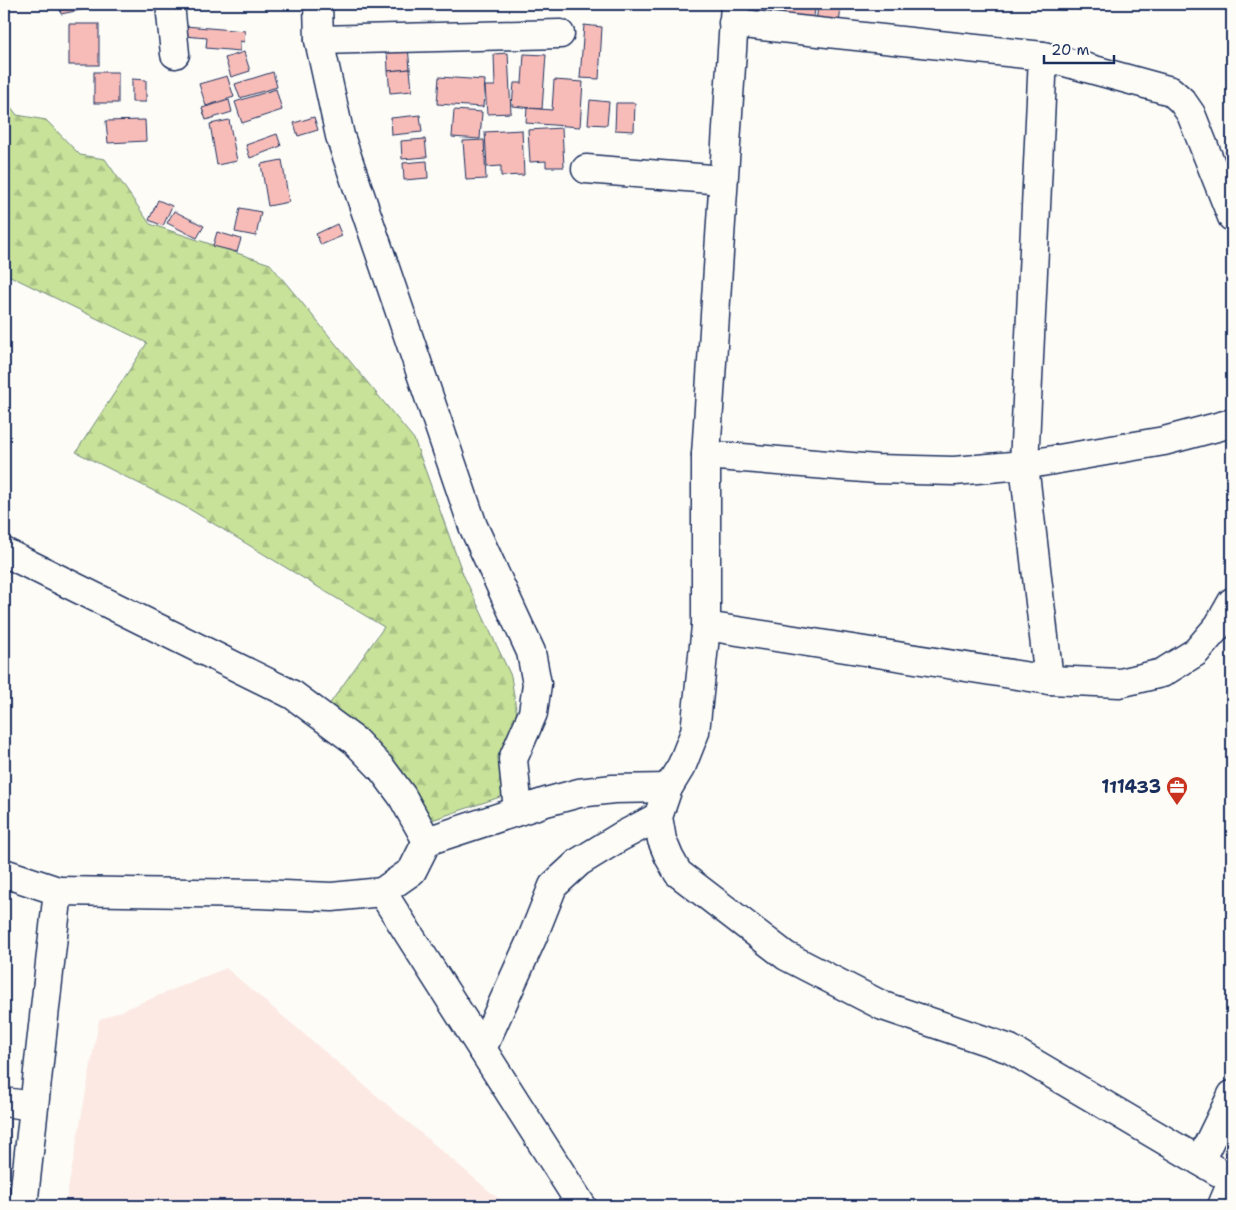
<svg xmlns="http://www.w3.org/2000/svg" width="1236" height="1210" font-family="'Shantell Sans',sans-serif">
<defs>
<pattern id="forest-firs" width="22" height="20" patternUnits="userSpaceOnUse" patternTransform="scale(1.25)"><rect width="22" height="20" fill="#c8e299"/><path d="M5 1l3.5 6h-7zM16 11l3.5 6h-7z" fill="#abc286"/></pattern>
</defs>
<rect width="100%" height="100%" fill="#fdfcf7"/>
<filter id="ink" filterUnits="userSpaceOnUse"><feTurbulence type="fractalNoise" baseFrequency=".02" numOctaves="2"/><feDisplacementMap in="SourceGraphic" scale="10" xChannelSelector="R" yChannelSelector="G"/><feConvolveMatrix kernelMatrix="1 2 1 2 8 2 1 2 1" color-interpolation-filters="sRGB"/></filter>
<g filter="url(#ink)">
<path fill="#fce9e4" d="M226,968L507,1206H65L99,1020Z"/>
<path fill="url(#forest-firs)" stroke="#72887c" d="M4,98L17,115L46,120L80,155L105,159L150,224L270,264L414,439L463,574L511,676L517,716L506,795L423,823L326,709L384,627L186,507L76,452L147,343L4,273Z"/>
<g fill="#f8bcb8" stroke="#1b2f5e">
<path d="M59,4H84L85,9L61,14Z"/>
<path d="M755,4L778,6L777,18L753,16Z"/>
<path d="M780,4L815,8L813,24L778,20Z"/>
<path d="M818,4H841L839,27L816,25Z"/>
<rect x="69" y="24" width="30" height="41"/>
<path d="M584,25L602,27L599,79L580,78Z"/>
<path d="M185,26L245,31L244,42L240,41V51L206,48L207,38L184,36Z"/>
<path d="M408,47L410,69L388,71L387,48Z"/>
<path d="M244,52L250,71L231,77L225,58Z"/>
<path d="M508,53L511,113L487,114L485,86H495L494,54Z"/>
<path d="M524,54L546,55L542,109L512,106L514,83H522Z"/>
<path d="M410,69L412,91L390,93L388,71Z"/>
<rect x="94" y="72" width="24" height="31"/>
<path d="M273,72L277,87L240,98L235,84Z"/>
<path d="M227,76L234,97L206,106L199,84Z"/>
<path d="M439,77L485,80L483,107L437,104Z"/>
<path d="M132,79L146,80V102H132Z"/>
<path d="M554,80L583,82L580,127L526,123L527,108L552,110Z"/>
<path d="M276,89L282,110L242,123L235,102Z"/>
<path d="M229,100L232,112L206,120L202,108Z"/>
<path d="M590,100L609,102L607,125L588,124Z"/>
<path d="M616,103H635L634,131L615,130Z"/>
<path d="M454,110L482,112L480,139L452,137Z"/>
<path d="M420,115L422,132L392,135L391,118Z"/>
<path d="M314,117L318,130L298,136L294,123Z"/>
<path d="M145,120L146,141L108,143L106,121Z"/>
<path d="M229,120L237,161L217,165L210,124Z"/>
<path d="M562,128L564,167H546V161L530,162L528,130Z"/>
<path d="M522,130L524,175L501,176V166L487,167L485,132Z"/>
<path d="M277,134L281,146L250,158L246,145Z"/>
<path d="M425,139L427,157L402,159L401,141Z"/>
<path d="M484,140L486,179L466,180L463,141Z"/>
<path d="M282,160L289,202L268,206L261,164Z"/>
<path d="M427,161L428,178L404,180L403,163Z"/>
<path d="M158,200L172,206L163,226L149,220Z"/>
<path d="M240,208L261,212L256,236L235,232Z"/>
<path d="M174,211L204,226L197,238L167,223Z"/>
<path d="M337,224L342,236L321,245L316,234Z"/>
<path d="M217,232L241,239L237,252L213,246Z"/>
</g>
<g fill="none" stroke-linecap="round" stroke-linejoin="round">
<g stroke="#1b2f5e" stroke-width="31">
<g id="minor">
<path d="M170,4L175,54"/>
<path d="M318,4L319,40L340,136L473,526L531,652L537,684L533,713L513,759L518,811"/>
<path d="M735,4L706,455V626L1049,680L1024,465L1043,56"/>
<path d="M733,23L1043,56L1171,91L1182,101L1191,114L1232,217"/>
<path d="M319,40L560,34"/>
<path d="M586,169L723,180"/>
<path d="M706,455L876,469L954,471L1024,465L1164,441L1232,423"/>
<path d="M4,552L293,695L355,741L382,769L402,796L427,841"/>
<path d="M706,626L695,732L682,765L668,788L658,817L662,840L669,857L678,873L786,956L883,1006L1010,1049L1232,1180"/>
<path d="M1049,680L1120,683L1162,673L1196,652L1219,625L1232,602"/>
<path d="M4,873L58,891"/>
<path d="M382,892L582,1206"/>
<path d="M482,1049L533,936L553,886L579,862L620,837L658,817"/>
<path d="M4,1102L34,1106"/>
<path d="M1200,1161L1232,1095"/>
<path d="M23,1206L58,891L259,894L332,897L382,892L412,871L427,841L546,802L579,793L613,789L668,788"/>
<path d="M1222,1206L1232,1182"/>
</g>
</g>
<use href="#minor" stroke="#fdfcf7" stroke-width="28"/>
</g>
</g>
<defs>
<g id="office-pin" transform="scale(1.125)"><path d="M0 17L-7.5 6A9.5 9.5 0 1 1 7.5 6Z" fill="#c8321e" stroke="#fdfcf7"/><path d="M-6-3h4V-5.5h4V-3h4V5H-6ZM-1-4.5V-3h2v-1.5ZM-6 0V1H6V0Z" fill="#fff"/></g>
</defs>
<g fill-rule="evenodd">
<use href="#office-pin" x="1177" y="787"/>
</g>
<g text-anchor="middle" stroke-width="4" stroke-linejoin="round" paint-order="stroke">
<g font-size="18" font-weight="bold" fill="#1b2f5e" stroke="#fdfcf7" text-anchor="end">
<text x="1161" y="793">111433</text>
</g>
</g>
<rect width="1236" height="1210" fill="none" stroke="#fdfcf7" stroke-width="20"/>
<rect x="10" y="10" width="1216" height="1190" fill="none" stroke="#1b2f5e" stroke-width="2" filter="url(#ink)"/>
<path d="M1044 55v8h70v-8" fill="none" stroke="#1b2f5e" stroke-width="2.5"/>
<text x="1051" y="55" font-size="15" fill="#1b2f5e" stroke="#fdfcf7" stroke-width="4" paint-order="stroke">20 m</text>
</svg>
